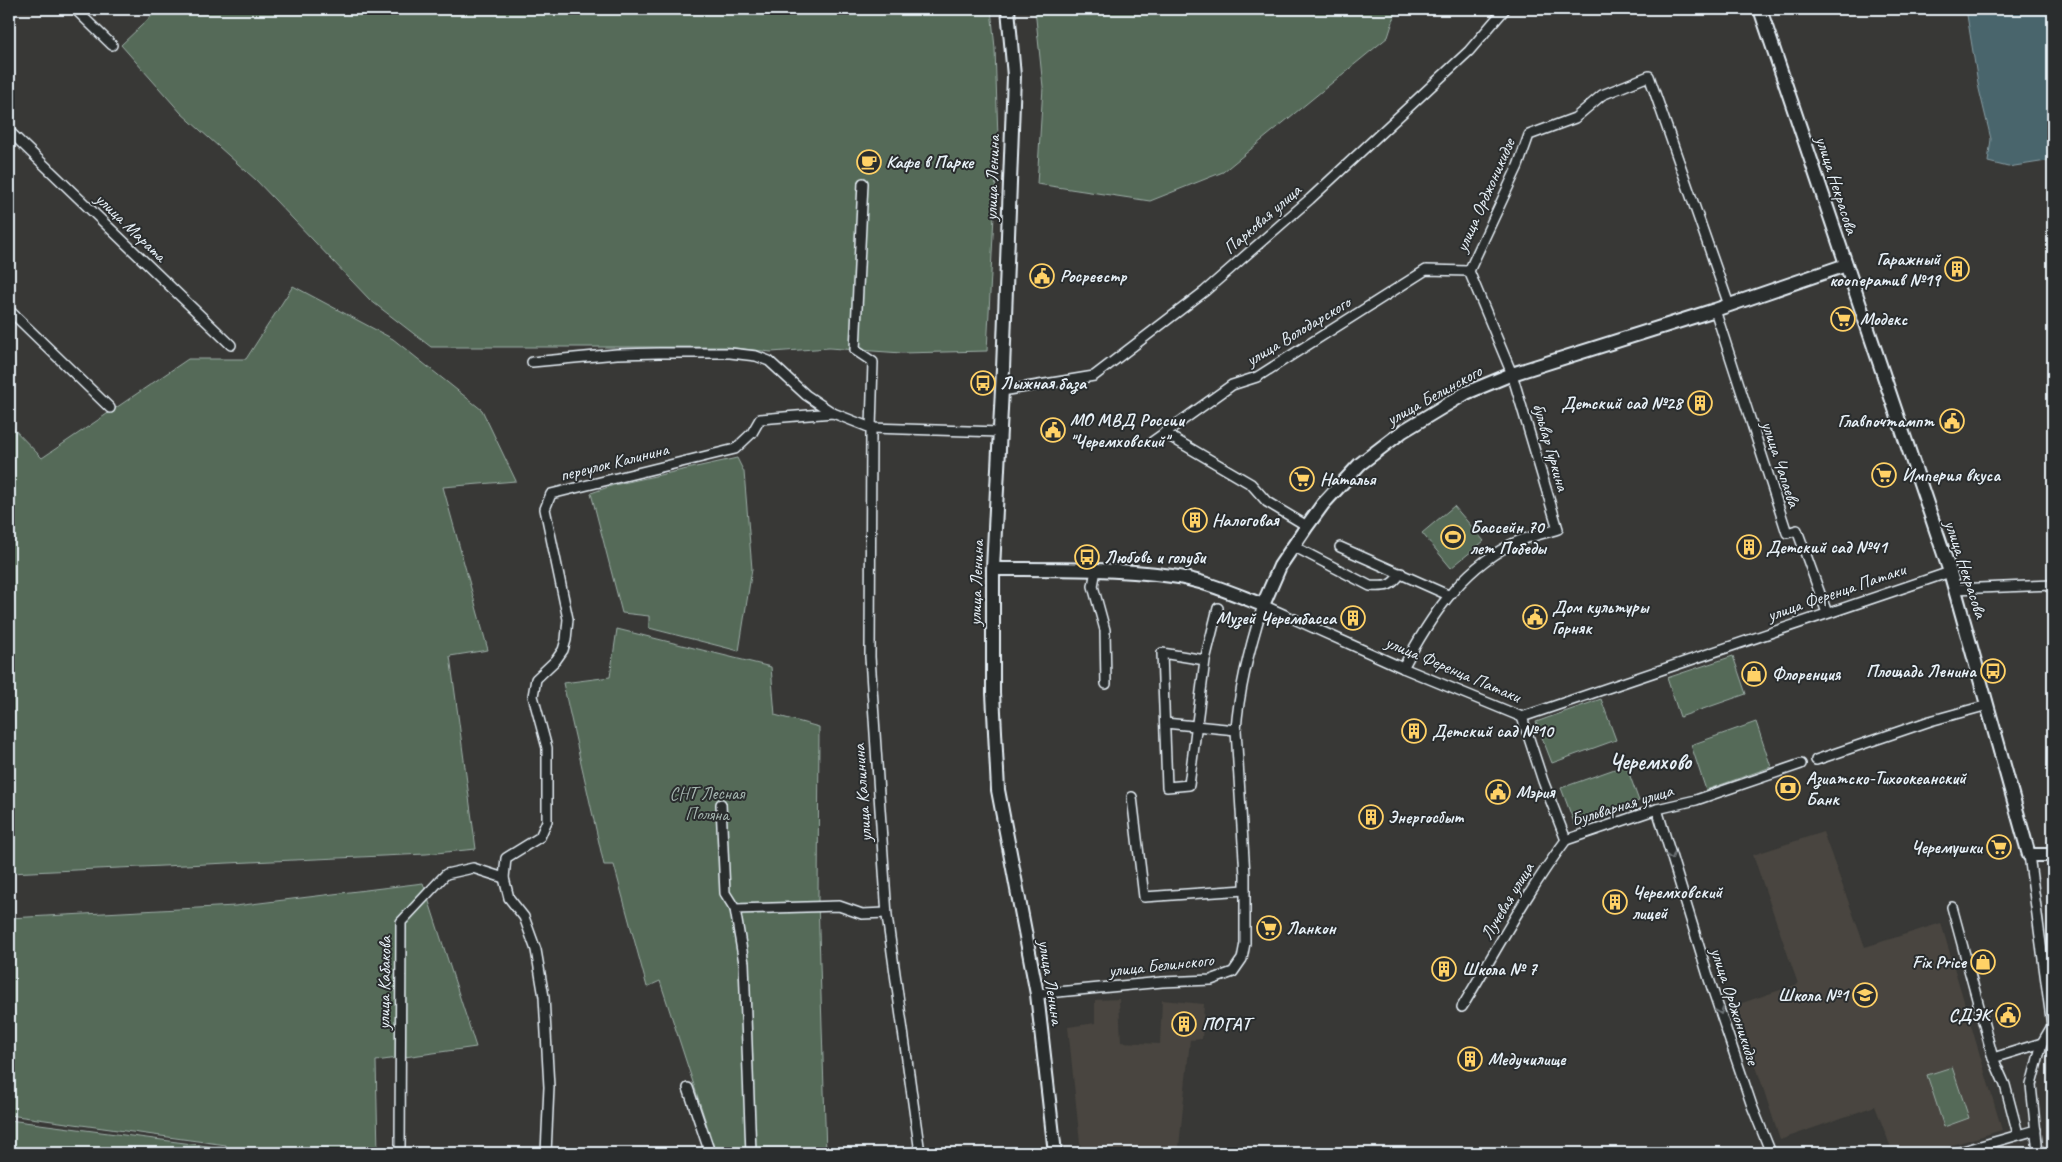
<svg xmlns="http://www.w3.org/2000/svg" width="2062" height="1162" font-family="Caveat,sans-serif">
<rect width="100%" height="100%" fill="#383836"/>
<filter id="ink" filterUnits="userSpaceOnUse"><feTurbulence type="fractalNoise" baseFrequency=".02" numOctaves="2"/><feDisplacementMap in="SourceGraphic" scale="10" xChannelSelector="R" yChannelSelector="G"/><feConvolveMatrix kernelMatrix="1 2 1 2 8 2 1 2 1" color-interpolation-filters="sRGB"/></filter>
<g filter="url(#ink)">
<g fill="#48453f">
<path d="M1823,832L1865,947L1941,923L2002,1130L1926,1153H1893L1875,1106L1780,1140L1736,1005L1798,984L1753,855Z"/>
<path d="M1119,999L1121,1042L1160,1044L1162,1000L1204,1004L1202,1039L1190,1040L1179,1147L1174,1153H1081L1068,1027L1095,1023V1000Z"/>
</g>
<g fill="#546b58" stroke="#9eaea8">
<path d="M159,9H991L995,48L998,138L987,351L902,353L829,348L771,352L726,347H431L370,300L256,180L181,113L121,45Z"/>
<path d="M1035,9H1397L1388,37L1223,172L1150,201L1037,184L1043,87Z"/>
<path d="M293,286L393,339L482,410L516,481L443,487L488,650L450,656L476,849L426,854L9,873V424L42,458L188,359H246Z"/>
<path d="M737,458L744,472L752,569L739,651L649,628V616L622,613L591,493L614,485Z"/>
<path d="M1454,506L1484,541L1451,568L1422,533Z"/>
<path d="M617,629L771,667L775,715L819,727L818,900L826,1153H716L660,981L647,987L614,865H604L563,683L610,677Z"/>
<path d="M1733,656L1746,694L1680,717L1667,678Z"/>
<path d="M1601,699L1616,740L1552,763L1536,722Z"/>
<path d="M1756,722L1771,767L1706,790L1691,745Z"/>
<path d="M1626,765L1639,801L1575,825L1561,788Z"/>
<path d="M423,883L476,1047L376,1061L378,1153H226V1145L9,1115V918L235,906Z"/>
<path d="M1952,1067L1969,1118L1944,1127L1927,1075Z"/>
<path d="M9,1120L223,1148L222,1153H9Z"/>
</g>
<path fill="#48656c" stroke="#889da4" d="M1966,9H2053V160L2008,167L1988,162L1991,139L1979,89Z"/>
<g fill="none" stroke-linecap="round" stroke-linejoin="round">
<g stroke="#e8f1f8" stroke-width="12">
<g id="street">
<path d="M75,9L112,45"/>
<path d="M9,131L231,345"/>
<path d="M863,183L855,350L873,362L871,428L870,657L887,916L920,1153"/>
<path d="M9,310L110,408"/>
<path d="M1715,310L1787,533L1797,530L1827,613"/>
<path d="M532,362L617,354L659,353H730L756,356L769,361L806,395L833,413"/>
<path d="M1002,391L1094,376L1205,291L1310,199L1469,51L1505,9"/>
<path d="M1164,433L1251,484L1267,502L1307,526"/>
<path d="M1152,442L1232,385L1257,377L1426,270L1469,271"/>
<path d="M1293,546L1370,586C1387,587 1391,587 1401,573"/>
<path d="M1340,547L1448,595"/>
<path d="M1096,570L1093,586L1105,630L1106,684"/>
<path d="M1955,589L2053,585"/>
<path d="M1205,660L1162,653L1167,787L1189,785L1205,660L1218,608"/>
<path d="M1403,668C1429,619 1460,571 1510,545C1525,537 1543,534 1558,529L1512,374L1469,271L1518,166L1529,135L1575,118L1602,95L1649,76L1729,305"/>
<path d="M1522,717L1543,781L1566,840"/>
<path d="M1165,723L1236,730"/>
<path d="M1816,760L1930,721L1988,705"/>
<path d="M1132,797L1144,897L1245,890"/>
<path d="M721,804L725,893L735,909L839,906L862,914L886,913"/>
<path d="M1657,809L1709,979L1752,1106L1771,1153"/>
<path d="M1566,840L1657,809L1696,800L1801,764"/>
<path d="M2029,855L2052,1026L2042,1043L2031,1085L2038,1153"/>
<path d="M1952,907L1993,1058L2042,1043"/>
<path d="M735,909L744,963L751,1153"/>
<path d="M1037,994L1162,982L1211,980L1233,972L1242,959L1245,943V875L1236,730C1239,687 1250,646 1263,605L1403,668L1522,717L1950,572"/>
<path d="M1462,1007C1496,951 1527,892 1566,840"/>
<path d="M1993,1058L2005,1085L2018,1134"/>
<path d="M688,1088L710,1153"/>
<path d="M400,1153L401,922L446,874L473,868L504,878"/>
<path d="M546,1153L549,1087L544,997L536,950L524,917L509,898L504,878L506,858L540,837L547,821V748L533,696L536,679L556,660L563,650L566,640L568,619L545,509L551,494L735,449L752,433L760,419L833,413L871,428L1000,432"/>
<path d="M1956,1153L2036,1130"/>
</g>
</g>
<g stroke="#e8f1f8" stroke-width="16">
<g id="secondary">
<path d="M1008,9L1014,76L1003,369L993,569V693L998,790L1037,994L1055,1153"/>
<path d="M1760,9L1950,572L2029,855H2053"/>
<path d="M993,569C1053,569 1113,568 1172,576C1203,580 1234,594 1263,605L1280,566L1307,526L1323,504L1360,464L1403,431L1466,393L1512,374L1715,310L1846,265"/>
</g>
</g>
<use href="#street" stroke="#2a2d2e" stroke-width="9"/>
<use href="#secondary" stroke="#2a2d2e" stroke-width="12"/>
</g>
<defs><path id="oneway-chevron" d="M-2-3.5L2.5 0L-2 3.5" fill="none" stroke-width="1.6" stroke-linecap="round" stroke-linejoin="round" transform="scale(1.25)"/></defs>
<g stroke="#6c7275">
<use href="#oneway-chevron" transform="translate(1671 856) rotate(73)"/>
<use href="#oneway-chevron" transform="translate(1720 1011) rotate(71)"/>
</g>
</g>
<defs>
<g id="cafe-ring" transform="scale(1.25)"><circle r="9.5" fill="#2a2d2e" stroke="#ffd166" stroke-width="1.5"/><path d="M-5.5-4.5H6V0H3Q3 3.5 0 3.5H-2.5Q-5.5 3.5-5.5 0ZM3-3.2v2h1.7v-2ZM-6 4.5H4V6H-6Z" fill="#ffd166"/></g>
<g id="building-ring" transform="scale(1.25)"><circle r="9.5" fill="#2a2d2e" stroke="#ffd166" stroke-width="1.5"/><path d="M-4-6H4V6H1V3H-1V6H-4ZM-2.5-4.3h1.7v1.8h-1.7ZM.8-4.3h1.7v1.8H.8ZM-2.5-1h1.7V.8h-1.7ZM.8-1h1.7V.8H.8Z" fill="#ffd166"/></g>
<g id="civic-ring" transform="scale(1.25)"><circle r="9.5" fill="#2a2d2e" stroke="#ffd166" stroke-width="1.5"/><path d="M-.6-6.5H3V-4.5H.6V-3L4-1V1h2V6H-6V1h2V-1L-.6-3ZM-1.2 2.5V6h2.4V2.5Z" fill="#ffd166"/></g>
<g id="supermarket-ring" transform="scale(1.25)"><circle r="9.5" fill="#2a2d2e" stroke="#ffd166" stroke-width="1.5"/><path d="M-6-5.5h2.5l.6 2H6L4.5 2H-2.5L-4.4-4H-6ZM-1.5 3.2a1.3 1.3 0 1 0 .1 0ZM3 3.2a1.3 1.3 0 1 0 .1 0Z" fill="#ffd166"/></g>
<g id="bus-ring" transform="scale(1.25)"><circle r="9.5" fill="#2a2d2e" stroke="#ffd166" stroke-width="1.5"/><path d="M-5-6H5V4H4V6H2V4H-2V6H-4V4H-5ZM-3.5-4V0h7V-4ZM-3.5 1.2v1.5H-2V1.2ZM2 1.2v1.5H3.5V1.2Z" fill="#ffd166"/></g>
<g id="stadium-ring" transform="scale(1.25)"><circle r="9.5" fill="#2a2d2e" stroke="#ffd166" stroke-width="1.5"/><path d="M0-5a6.5 5 0 1 0 0 10a6.5 5 0 1 0 0-10ZM-3.5-1.8h7v3.6h-7Z" fill="#ffd166"/></g>
<g id="shop-ring" transform="scale(1.25)"><circle r="9.5" fill="#2a2d2e" stroke="#ffd166" stroke-width="1.5"/><path d="M-5-2.5h2.3a2.7 3.5 0 0 1 5.4 0H5L5.5 6h-11ZM-1.5-2.5h3a1.5 2.3 0 0 0-3 0Z" fill="#ffd166"/></g>
<g id="bank-ring" transform="scale(1.25)"><circle r="9.5" fill="#2a2d2e" stroke="#ffd166" stroke-width="1.5"/><path d="M-6-4H6V4H-6ZM0-2.3a2.3 2.3 0 1 0 0 4.6a2.3 2.3 0 1 0 0-4.6Z" fill="#ffd166"/></g>
<g id="school-ring" transform="scale(1.25)"><circle r="9.5" fill="#2a2d2e" stroke="#ffd166" stroke-width="1.5"/><path d="M0-5L7-2L0 1L-7-2ZM-4 1L0 2.5L4 1V4Q0 6-4 4Z" fill="#ffd166"/></g>
</defs>
<g fill-rule="evenodd">
<use href="#cafe-ring" x="869" y="162"/>
<use href="#building-ring" x="1957" y="269"/>
<use href="#civic-ring" x="1042" y="276"/>
<use href="#supermarket-ring" x="1843" y="319"/>
<use href="#bus-ring" x="983" y="383"/>
<use href="#building-ring" x="1700" y="403"/>
<use href="#civic-ring" x="1952" y="421"/>
<use href="#civic-ring" x="1053" y="430"/>
<use href="#supermarket-ring" x="1884" y="475"/>
<use href="#supermarket-ring" x="1302" y="479"/>
<use href="#building-ring" x="1195" y="520"/>
<use href="#stadium-ring" x="1453" y="537"/>
<use href="#building-ring" x="1749" y="547"/>
<use href="#bus-ring" x="1087" y="557"/>
<use href="#civic-ring" x="1535" y="617"/>
<use href="#building-ring" x="1353" y="618"/>
<use href="#bus-ring" x="1993" y="671"/>
<use href="#shop-ring" x="1754" y="674"/>
<use href="#building-ring" x="1414" y="731"/>
<use href="#bank-ring" x="1788" y="788"/>
<use href="#civic-ring" x="1498" y="792"/>
<use href="#building-ring" x="1371" y="817"/>
<use href="#supermarket-ring" x="1999" y="847"/>
<use href="#building-ring" x="1615" y="902"/>
<use href="#supermarket-ring" x="1269" y="928"/>
<use href="#shop-ring" x="1983" y="962"/>
<use href="#building-ring" x="1444" y="969"/>
<use href="#school-ring" x="1865" y="995"/>
<use href="#civic-ring" x="2008" y="1015"/>
<use href="#building-ring" x="1184" y="1024"/>
<use href="#building-ring" x="1470" y="1059"/>
</g>
<g text-anchor="middle" stroke-width="4" stroke-linejoin="round" paint-order="stroke">
<g font-size="18" font-weight="bold" fill="#e8f1f8" stroke="#2a2d2e" text-anchor="start">
<text x="886" y="168">Кафе в Парке</text>
<text x="1940" y="265" text-anchor="end">Гаражный<tspan x="1940" dy="21">кооператив №19</tspan></text>
<text x="1060" y="282">Росреестр</text>
<text x="1860" y="325">Модекс</text>
<text x="1000" y="389">Лыжная база</text>
<text x="1682" y="409" text-anchor="end">Детский сад №28</text>
<text x="1070" y="426">МО МВД России<tspan x="1070" dy="21">"Черемховский"</tspan></text>
<text x="1934" y="427" text-anchor="end">Главпочтампт</text>
<text x="1902" y="481">Империя вкуса</text>
<text x="1320" y="485">Наталья</text>
<text x="1212" y="526">Налоговая</text>
<text x="1470" y="533">Бассейн 70<tspan x="1470" dy="21">лет Победы</tspan></text>
<text x="1766" y="553">Детский сад №41</text>
<text x="1104" y="563">Любовь и голуби</text>
<text x="1552" y="613">Дом культуры<tspan x="1552" dy="21">Горняк</tspan></text>
<text x="1336" y="624" text-anchor="end">Музей Черембасса</text>
<text x="1976" y="677" text-anchor="end">Площадь Ленина</text>
<text x="1772" y="680">Флоренция</text>
<text x="1432" y="737">Детский сад №10</text>
<text x="1806" y="784">Азиатско-Тихоокеанский<tspan x="1806" dy="21">Банк</tspan></text>
<text x="1516" y="798">Мэрия</text>
<text x="1388" y="823">Энергосбыт</text>
<text x="1982" y="853" text-anchor="end">Черемушки</text>
<text x="1632" y="898">Черемховский<tspan x="1632" dy="21">лицей</tspan></text>
<text x="1286" y="934">Ланкон</text>
<text x="1966" y="968" text-anchor="end">Fix Price</text>
<text x="1462" y="975">Школа № 7</text>
<text x="1848" y="1001" text-anchor="end">Школа №1</text>
<text x="1990" y="1021" text-anchor="end">СДЭК</text>
<text x="1202" y="1030">ПОГАТ</text>
<text x="1488" y="1065">Медучилище</text>
</g>
<g font-size="18" fill="#e8f1f8" stroke="#2a2d2e">
<text transform="translate(992 178) rotate(-88)" y="6">улица Ленина</text>
<text transform="translate(1837 185) rotate(72)" y="6">улица Некрасова</text>
<text transform="translate(1485 195) rotate(-66)" y="6">улица Орджоникидзе</text>
<text transform="translate(1262 219) rotate(-41)" y="6">Парковая улица</text>
<text transform="translate(131 227) rotate(44)" y="6">улица Марата</text>
<text transform="translate(1298 331) rotate(-31)" y="6">улица Володарского</text>
<text transform="translate(1434 395) rotate(-29)" y="6">улица Белинского</text>
<text transform="translate(1551 447) rotate(74)" y="6">бульвар Гуркина</text>
<text transform="translate(614 462) rotate(-14)" y="6">переулок Калинина</text>
<text transform="translate(1781 464) rotate(72)" y="6">улица Чапаева</text>
<text transform="translate(1966 569) rotate(72)" y="6">улица Некрасова</text>
<text transform="translate(976 583) rotate(-88)" y="6">улица Ленина</text>
<text transform="translate(1836 592) rotate(-19)" y="6">улица Ференца Патаки</text>
<text transform="translate(1453 669) rotate(23)" y="6">улица Ференца Патаки</text>
<text transform="translate(862 793) rotate(-94)" y="6">улица Калинина</text>
<text transform="translate(1622 805) rotate(-17)" y="6">Бульварная улица</text>
<text transform="translate(1507 901) rotate(-59)" y="6">Лучевая улица</text>
<text transform="translate(1161 965) rotate(-6)" y="6">улица Белинского</text>
<text transform="translate(1051 982) rotate(81)" y="6">улица Ленина</text>
<text transform="translate(384 983) rotate(-89)" y="6">улица Кабакова</text>
<text transform="translate(1735 1006) rotate(72)" y="6">улица Орджоникидзе</text>
</g>
<g font-size="18" fill="#a5b5b0" stroke="#2a2d2e">
<text x="707" y="799">СНТ Лесная<tspan x="707" dy="21">Поляна</tspan></text>
</g>
<g font-size="22" font-weight="bold" fill="#e8f1f8" stroke="#2a2d2e">
<text x="1650" y="769">Черемхово</text>
</g>
</g>
<rect width="2062" height="1162" fill="none" stroke="#2a2d2e" stroke-width="30"/>
<rect x="15" y="15" width="2032" height="1132" fill="none" stroke="#e8f1f8" stroke-width="2" filter="url(#ink)"/>
</svg>
